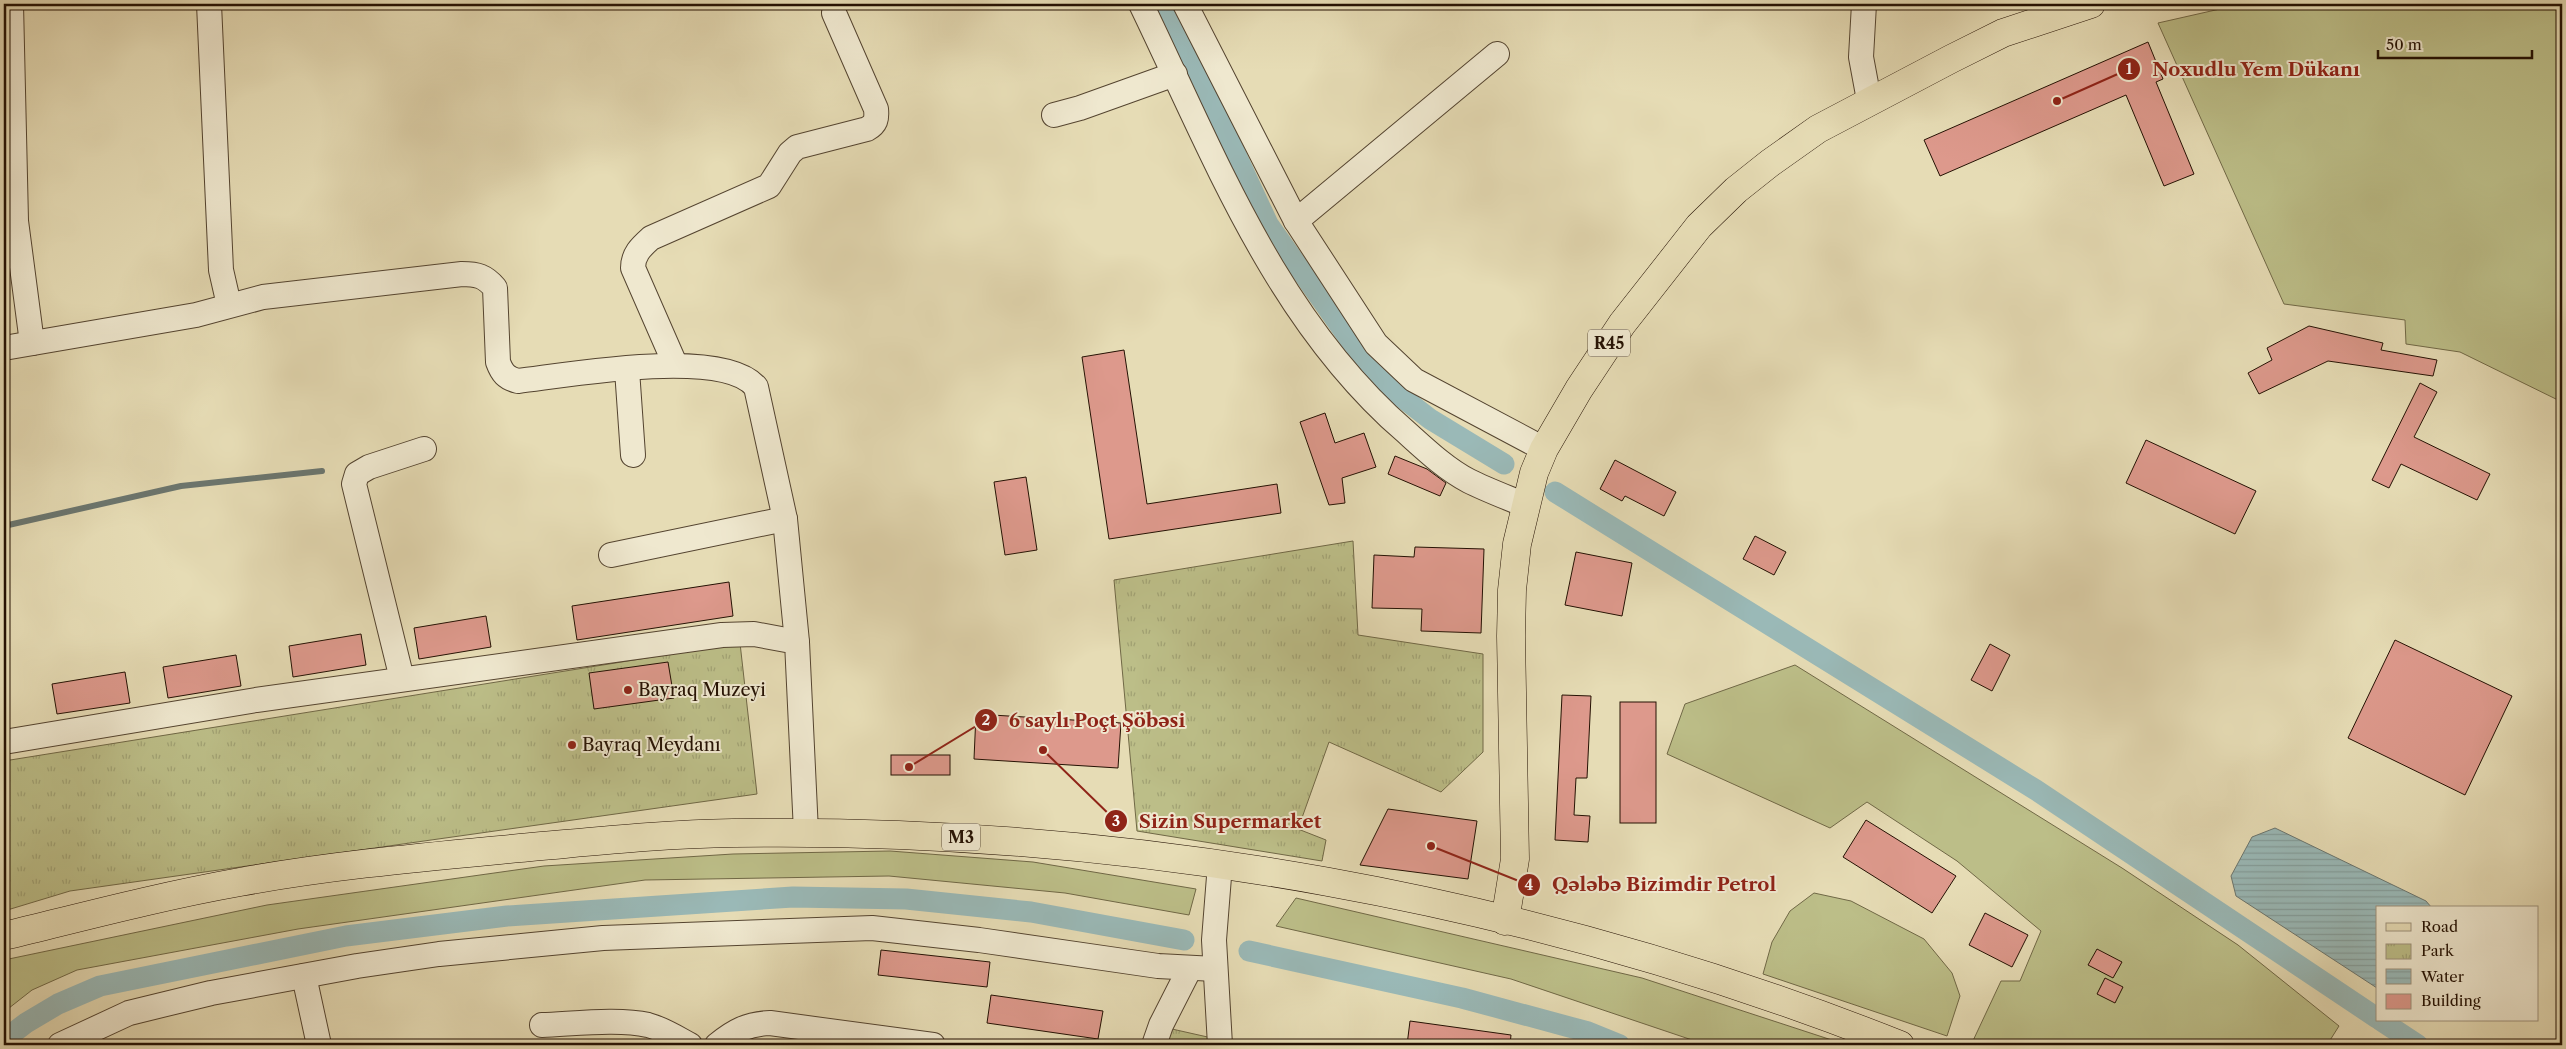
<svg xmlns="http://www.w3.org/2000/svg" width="2566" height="1049" font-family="'Libre Caslon Text',serif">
<defs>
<pattern id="park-tufts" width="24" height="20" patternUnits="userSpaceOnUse" patternTransform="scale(1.25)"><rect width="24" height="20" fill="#bcbe88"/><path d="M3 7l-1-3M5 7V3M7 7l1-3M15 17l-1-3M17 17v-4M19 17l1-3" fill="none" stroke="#a1a274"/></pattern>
<pattern id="water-rules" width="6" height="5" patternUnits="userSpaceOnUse" patternTransform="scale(1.25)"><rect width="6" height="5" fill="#9ab9b7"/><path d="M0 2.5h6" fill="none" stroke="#859e9c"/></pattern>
</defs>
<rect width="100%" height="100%" fill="#e6dcb5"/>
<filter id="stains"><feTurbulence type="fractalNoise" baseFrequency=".004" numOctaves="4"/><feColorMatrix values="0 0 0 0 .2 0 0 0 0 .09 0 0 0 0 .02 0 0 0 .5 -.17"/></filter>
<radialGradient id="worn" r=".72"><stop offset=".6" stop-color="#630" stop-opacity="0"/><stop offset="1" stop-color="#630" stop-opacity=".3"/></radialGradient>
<g fill="#bcbe88" stroke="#706846">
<path d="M2242,4H2562V402L2460,352L2406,344L2405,320L2284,304L2158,23Z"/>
<path d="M1795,665L2122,868L2238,945L2339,1026L2327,1045H1971L2001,981H2020L2041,931L1957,861L1867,802L1830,828L1667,754L1685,704Z"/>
<path d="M890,851L1033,862L1196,889L1189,915L1065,893L889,876L645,880L298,929L77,970L32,990L4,1012V960L267,905L544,866L733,854Z"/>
<path d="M1814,893L1851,901L1924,939L1952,973L1960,996L1947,1036L1763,974L1772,942L1790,911Z"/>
<path d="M1296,898L1642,978L1847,1045H1707L1511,979L1276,926Z"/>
</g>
<g fill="url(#park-tufts)" stroke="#706846">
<path d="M1353,541L1358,635L1483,654V752L1441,792L1329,742L1298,829L1326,840L1322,861L1137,831L1114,580Z"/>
<path d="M740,643L757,794L70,891L4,911V761Z"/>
<path d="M1172,1029L1212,1038V1045H1166Z"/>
</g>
<path fill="url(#water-rules)" stroke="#6b766f" d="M2275,828L2426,901L2432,908H2377V988L2236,896L2231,876L2252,837Z"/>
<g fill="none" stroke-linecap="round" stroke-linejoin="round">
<path stroke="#6b766f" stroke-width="6" d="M4,526L181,486L322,471"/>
<g stroke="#9ab9b7" stroke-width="21">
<path d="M1166,4L1268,224L1360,354L1390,388L1430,419L1504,464"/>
<path d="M1555,492L2036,790L2377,1018"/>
<path d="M1249,951L1462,998L1588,1032L1620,1045"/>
<path d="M2380,1020L2418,1045"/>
<path d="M4,1040L26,1023L58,1004L100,986L346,936L507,916L793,897L906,899L1031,912L1184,940"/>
</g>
</g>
<g fill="#dd998c" stroke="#241103">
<path d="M2148,42L2163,79L2156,82L2194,174L2164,186L2126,95L1940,176L1924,140Z"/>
<path d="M2309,326L2383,343L2381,350L2437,360L2433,376L2328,361L2259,394L2248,373L2272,360L2267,348Z"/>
<path d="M1124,350L1147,504L1277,484L1281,513L1109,539L1082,357Z"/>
<path d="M2420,383L2437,392L2414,437L2490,474L2477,500L2401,464L2389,488L2372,480Z"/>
<path d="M1325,413L1335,443L1364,433L1376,467L1342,478L1345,503L1329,505L1300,422Z"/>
<path d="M2146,440L2256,491L2235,534L2126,483Z"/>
<path d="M1395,456L1427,469L1446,483L1440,496L1388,474Z"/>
<path d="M1615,460L1676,492L1664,516L1625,496L1622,501L1600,489Z"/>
<path d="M1026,477L1037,550L1005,555L994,482Z"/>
<path d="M1755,536L1786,552L1774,575L1743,559Z"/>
<path d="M1415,547L1484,549L1481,633L1421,631L1422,609L1372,608L1374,555L1414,557Z"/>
<path d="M1576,552L1632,563L1622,616L1565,605Z"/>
<path d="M729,582L733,616L577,640L572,606Z"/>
<path d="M486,616L491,647L419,659L414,628Z"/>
<path d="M361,634L366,665L293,677L289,646Z"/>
<path d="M2395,640L2512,696L2465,795L2348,738Z"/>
<path d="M1990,644L2010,655L1992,691L1971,680Z"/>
<path d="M236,655L241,686L168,698L163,667Z"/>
<path d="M668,662L674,698L594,709L589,673Z"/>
<path d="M125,672L130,703L57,714L52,684Z"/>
<path d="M1562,695L1591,696L1587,778H1576L1574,815L1590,816L1588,842L1555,840Z"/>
<rect x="1620" y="702" width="36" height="121"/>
<path d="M976,714L1121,723L1118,768L974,759Z"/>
<rect x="891" y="755" width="59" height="20"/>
<path d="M1388,809L1477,821L1468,879L1360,865Z"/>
<path d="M1866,820L1956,876L1932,913L1843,857Z"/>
<path d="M1985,913L2028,935L2012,967L1969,945Z"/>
<path d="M2097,949L2122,962L2113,978L2088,965Z"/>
<path d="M881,950L990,962L987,987L878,975Z"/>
<path d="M2105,978L2123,987L2115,1003L2097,994Z"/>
<path d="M991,995L1103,1011L1098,1039L987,1023Z"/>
<path d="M1410,1021L1511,1035L1510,1045H1407Z"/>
</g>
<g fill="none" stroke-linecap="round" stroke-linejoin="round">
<g stroke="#544430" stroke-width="26">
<g id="minor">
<path d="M11,4L16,221L32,343"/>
<path d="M209,4L221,270L229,305"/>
<path d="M1141,4C1214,155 1276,320 1406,432C1426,450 1446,469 1469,481C1487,490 1506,497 1525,505"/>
<path d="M1185,4L1296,221L1376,344L1414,380L1544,449"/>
<path d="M1864,4L1861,57L1869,100"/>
<path d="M1054,115L1080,108L1175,74"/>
<path d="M1296,221L1497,54"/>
<path d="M4,348L196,315L263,297L462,274C477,274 485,276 495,288L498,362C502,373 506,378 518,381C569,375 723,347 756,387L785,519L797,642"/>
<path d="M675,364L633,268C633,254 641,247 651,238L769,186L790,153L797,147L867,129C876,124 877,119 876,109L834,13"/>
<path d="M627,370L633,455"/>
<path d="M611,555L785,519"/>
<path d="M402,679L354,484L357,474L369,467L424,449"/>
<path d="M4,742L256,700L722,635L754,634L797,642L806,832"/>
<path d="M304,976L319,1045"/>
<path d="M542,1025C572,1024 619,1018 648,1025C663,1029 677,1038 690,1045"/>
<path d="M60,1045L129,1013L211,993L357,966L439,954L603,938L872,928L979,940L1158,966L1215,969"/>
<path d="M717,1045C734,1031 747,1024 770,1023L933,1045"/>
<path d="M1154,1045L1161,1025L1190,968"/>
<path d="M1220,1045L1214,940L1220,864"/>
</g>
</g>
<g stroke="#241103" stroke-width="29">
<g id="major">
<path d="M1505,921L1515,859L1511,636L1512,590L1517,544L1534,473L1544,449L1579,389L1622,324L1699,226L1736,190L1770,163L1818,129L1951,59L2003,33L2091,4"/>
<path d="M4,936C82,917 161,896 240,882C333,865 426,857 520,848C590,842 661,834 733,833C1130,827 1530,898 1900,1045"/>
</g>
</g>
<use href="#minor" stroke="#efe8cf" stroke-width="24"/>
<use href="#major" stroke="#e6dcb5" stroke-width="28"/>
</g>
<g fill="#8f2418" stroke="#efe8cf" stroke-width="2">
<circle cx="628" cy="690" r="5"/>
<circle cx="572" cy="745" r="5"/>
</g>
<g text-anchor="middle" stroke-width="4" stroke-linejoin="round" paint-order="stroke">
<g fill="#efe8cf" stroke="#615240" stroke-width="1">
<rect x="1588" y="329.5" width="42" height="27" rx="4"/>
<rect x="942" y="823.5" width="38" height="27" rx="4"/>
</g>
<g font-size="16" font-weight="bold" fill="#241103">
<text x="1609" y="349">R45</text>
<text x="961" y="843">M3</text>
</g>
<g font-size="18" fill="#241103" stroke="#efe8cf" text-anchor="start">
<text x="638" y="696">Bayraq Muzeyi</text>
<text x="582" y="751">Bayraq Meydanı</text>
</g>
</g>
<path fill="none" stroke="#8f2418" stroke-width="2" d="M2057 101L2129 69M909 767L986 720M1043 750L1116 821M1431 846L1529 885"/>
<g fill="#8f2418" stroke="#efe8cf" stroke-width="2">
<circle cx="2057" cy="101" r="5"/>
<circle cx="909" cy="767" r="5"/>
<circle cx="1043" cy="750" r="5"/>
<circle cx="1431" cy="846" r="5"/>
<circle cx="2129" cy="69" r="12"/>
<circle cx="986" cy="720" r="12"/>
<circle cx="1116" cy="821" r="12"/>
<circle cx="1529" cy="885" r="12"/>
</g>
<g font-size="15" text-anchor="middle" font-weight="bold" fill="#fff">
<text x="2129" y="74">1</text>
<text x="986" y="725">2</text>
<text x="1116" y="826">3</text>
<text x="1529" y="890">4</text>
</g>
<g font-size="19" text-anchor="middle" font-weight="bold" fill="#8f2418" stroke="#efe8cf" stroke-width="4" stroke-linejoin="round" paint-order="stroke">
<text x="2256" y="76">Noxudlu Yem Dükanı</text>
<text x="1097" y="727">6 saylı Poçt Şöbəsi</text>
<text x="1230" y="828">Sizin Supermarket</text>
<text x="1664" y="891">Qələbə Bizimdir Petrol</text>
</g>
<rect width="2566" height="1049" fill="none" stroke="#e6dcb5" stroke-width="20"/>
<rect x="5" y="5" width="2556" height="1039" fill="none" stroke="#241103" stroke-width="2.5"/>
<rect x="10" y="10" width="2546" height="1029" fill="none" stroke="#241103"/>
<rect x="2376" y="906" width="162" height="115" fill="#efe8cf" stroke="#9e927d"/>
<rect x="2386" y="923" width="25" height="8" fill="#e6dcb5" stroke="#9e927d"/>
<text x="2421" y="932" font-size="15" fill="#241103">Road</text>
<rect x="2386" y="944" width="25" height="15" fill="url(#park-tufts)" stroke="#9e927d"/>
<text x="2421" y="956" font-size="15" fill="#241103">Park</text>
<rect x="2386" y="969" width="25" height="15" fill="url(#water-rules)" stroke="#9e927d"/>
<text x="2421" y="982" font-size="15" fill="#241103">Water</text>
<rect x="2386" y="994" width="25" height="15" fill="#dd998c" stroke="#9e927d"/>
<text x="2421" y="1006" font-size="15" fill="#241103">Building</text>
<path d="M2378 50v8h154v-8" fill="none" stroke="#241103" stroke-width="2.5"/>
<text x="2386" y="50" font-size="15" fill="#241103" stroke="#efe8cf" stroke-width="4" paint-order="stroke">50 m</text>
<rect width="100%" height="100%" filter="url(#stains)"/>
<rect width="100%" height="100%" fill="url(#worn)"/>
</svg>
